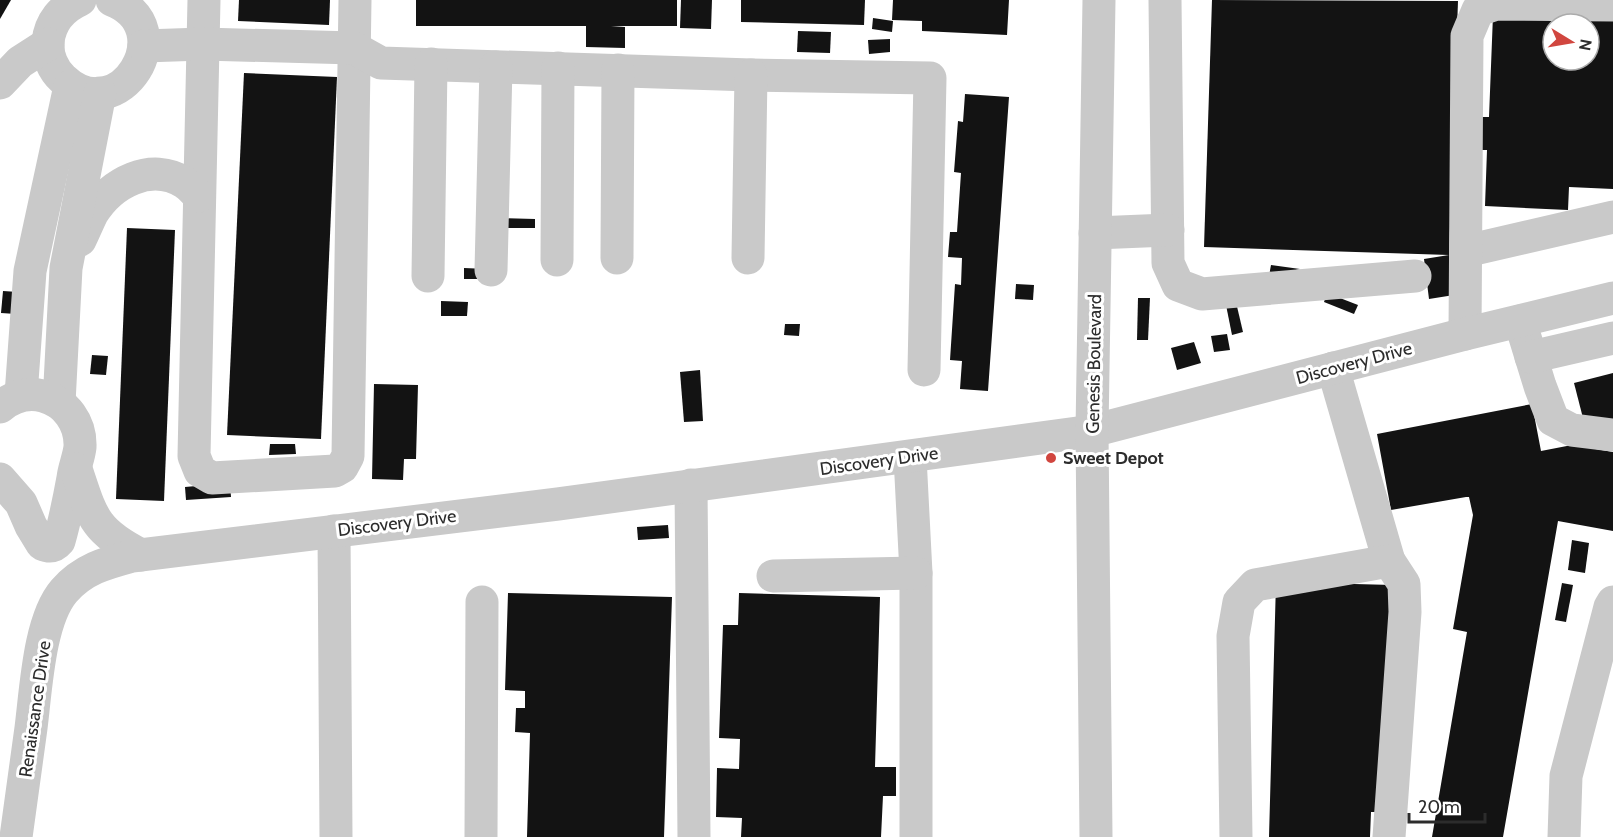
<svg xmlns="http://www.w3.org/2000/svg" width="1613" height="837" font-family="Cabin,sans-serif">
<rect width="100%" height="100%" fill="#fff"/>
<g fill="#131313" fill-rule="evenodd">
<path d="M0,0H11L0,19Z"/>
<path d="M239,0H330L329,25L238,21Z"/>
<path d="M416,0H677V26H611L625,27V48L586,47V26H416Z"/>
<path d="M681,0H712L711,29L680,28Z"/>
<path d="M741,0H865L864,25L741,22Z"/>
<path d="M893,0H1009L1007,35L922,31V21L892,20Z"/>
<path d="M1212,0L1458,1L1449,255L1204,247Z"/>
<path d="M1493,15L1613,21V189L1569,187L1568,210L1485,206L1487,150H1478L1479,117H1489ZM1553,24H1589V60H1553Z"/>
<path d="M873,18L893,21L892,32L872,29Z"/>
<path d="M798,31L831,32L830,53L797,52Z"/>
<path d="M890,39V52L869,54L868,40Z"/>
<path d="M244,73L337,77L321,439L227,435Z"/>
<path d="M965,94L1009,97L988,391L960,389L962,361L950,360L955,284L961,285L962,258L948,257L950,232H957L961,173L954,172L958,121L963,122Z"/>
<path d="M493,218L535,219V228H493Z"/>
<path d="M127,228L175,230L164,501L116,499Z"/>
<path d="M1449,255L1454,295L1429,299L1424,259Z"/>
<path d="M1271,265L1300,269L1269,276Z"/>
<path d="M464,268L487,269L486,279H464Z"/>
<path d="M1016,284L1034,285L1033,300L1015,299Z"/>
<path d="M3,291L18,292L16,314L1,313Z"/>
<path d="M1327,293L1358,305L1354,314L1324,302Z"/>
<path d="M1138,298H1150L1148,340H1137Z"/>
<path d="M1235,298L1243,332L1232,335L1225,300Z"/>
<path d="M441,301L468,302L467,316H441Z"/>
<path d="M785,324H800L799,336L784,335Z"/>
<path d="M1227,334L1230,350L1214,352L1211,336Z"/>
<path d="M1194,342L1201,363L1177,370L1171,348Z"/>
<path d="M92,355L108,356L106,375L90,374Z"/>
<path d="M700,370L703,421L684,422L680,372Z"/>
<path d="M1613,373V424L1584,422L1574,383Z"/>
<path d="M374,384L418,385L416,459H404L403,480L372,479Z"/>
<path d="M1532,404L1541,451L1572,445L1613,452V531L1558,521L1503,837H1432L1467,632L1453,629L1473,515L1469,497H1466L1391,510L1377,434Z"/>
<path d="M270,444H295L296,454L269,455Z"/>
<path d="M230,483L231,497L186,500L185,487Z"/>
<path d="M668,525L669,538L638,540L637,527Z"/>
<path d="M1572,540L1589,543L1585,573L1568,570Z"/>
<path d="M1276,582L1393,585L1387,812H1371L1370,837H1269Z"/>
<path d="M1562,583L1573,585L1566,622L1555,620Z"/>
<path d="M508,593L672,597L664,837H527L530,733L515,732L516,708H525V691L505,690Z"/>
<path d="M739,593L880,597L875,767H896V796H883L881,837H741L742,818L716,817L717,768L739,769L740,739L719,738L723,625H738Z"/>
</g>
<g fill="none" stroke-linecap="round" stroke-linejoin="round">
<g stroke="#c9c9c9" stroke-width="33">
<path d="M80,0C62,8 50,22 48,42C47,56 53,70 63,79C119,132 184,28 112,0"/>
<path d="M204,0L194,456L200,471L212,478L335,471L342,467L348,456L355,0"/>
<path d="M1165,0L1168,263L1178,285L1202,294L1415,276"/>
<path d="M144,46L203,44L354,48L381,63L751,75L930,78L924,370"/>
<path d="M0,83L20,62L48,44"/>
<path d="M1095,233L1168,230"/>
<path d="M80,240C84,232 88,222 92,214C111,183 151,161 185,183C190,186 195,192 199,196"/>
<path d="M1466,251L1613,217"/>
<path d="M617,258L618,70"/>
<path d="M748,258L751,75"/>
<path d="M557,260L558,68"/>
<path d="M491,270L496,67"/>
<path d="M428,276L431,64"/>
<path d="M1520,321L1540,386L1553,420L1572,430L1613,435"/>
<path d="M1465,334L1467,36L1478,10L1496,4L1613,5"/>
<path d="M1531,357L1613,338"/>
<path d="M1333,368L1389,561"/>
<path d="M21,395L30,271L70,86"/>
<path d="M59,403L66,268L100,93"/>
<path d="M0,407C12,397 27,392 43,396C66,402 81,423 80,447C79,457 74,468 73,478C69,500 65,520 59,541C54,547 49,547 42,544L31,526L21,503L0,479"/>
<path d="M910,457L916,573V837"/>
<path d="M76,469C92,517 94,531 141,555"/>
<path d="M691,485L694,837"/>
<path d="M334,531L336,837"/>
<path d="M773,576L916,573"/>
<path d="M16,837C21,801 26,764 31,728C36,689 39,620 64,591C83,569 106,563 132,556L558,504L1092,431L1465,334L1613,298"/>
<path d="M481,837L482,602"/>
<path d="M1096,837L1092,431L1099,0"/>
<path d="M1236,837L1233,636L1239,602L1255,585L1389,561L1404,584L1405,612L1389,837"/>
<path d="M1564,837L1566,776L1610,607L1613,602"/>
</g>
</g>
<circle fill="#d1463f" stroke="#fff" stroke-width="2" cx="1051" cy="458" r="6"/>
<g text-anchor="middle" stroke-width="6" stroke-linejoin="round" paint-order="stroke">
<g font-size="18" fill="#2c2c2c" stroke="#fff">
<text transform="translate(1354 363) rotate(-15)" y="6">Discovery Drive</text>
<text transform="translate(1094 364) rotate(-89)" y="6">Genesis Boulevard</text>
<text transform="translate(879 461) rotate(-8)" y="6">Discovery Drive</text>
<text transform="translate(397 523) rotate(-7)" y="6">Discovery Drive</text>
<text transform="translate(35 709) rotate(-82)" y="6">Renaissance Drive</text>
</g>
<g font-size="18" font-weight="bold" fill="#2c2c2c" stroke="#fff" text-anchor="start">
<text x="1063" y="464">Sweet Depot</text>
</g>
</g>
<g transform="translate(1571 42) rotate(101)"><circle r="28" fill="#ffffff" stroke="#ababab" stroke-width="1.5"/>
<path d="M0-4.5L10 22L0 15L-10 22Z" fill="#d1463f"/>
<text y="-9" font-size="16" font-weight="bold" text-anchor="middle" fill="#2c2c2c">N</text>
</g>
<path d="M1409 813v9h76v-9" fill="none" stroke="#2c2c2c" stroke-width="3"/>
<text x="1418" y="813" font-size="18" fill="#2c2c2c" stroke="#ffffff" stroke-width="4.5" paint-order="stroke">20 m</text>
</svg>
